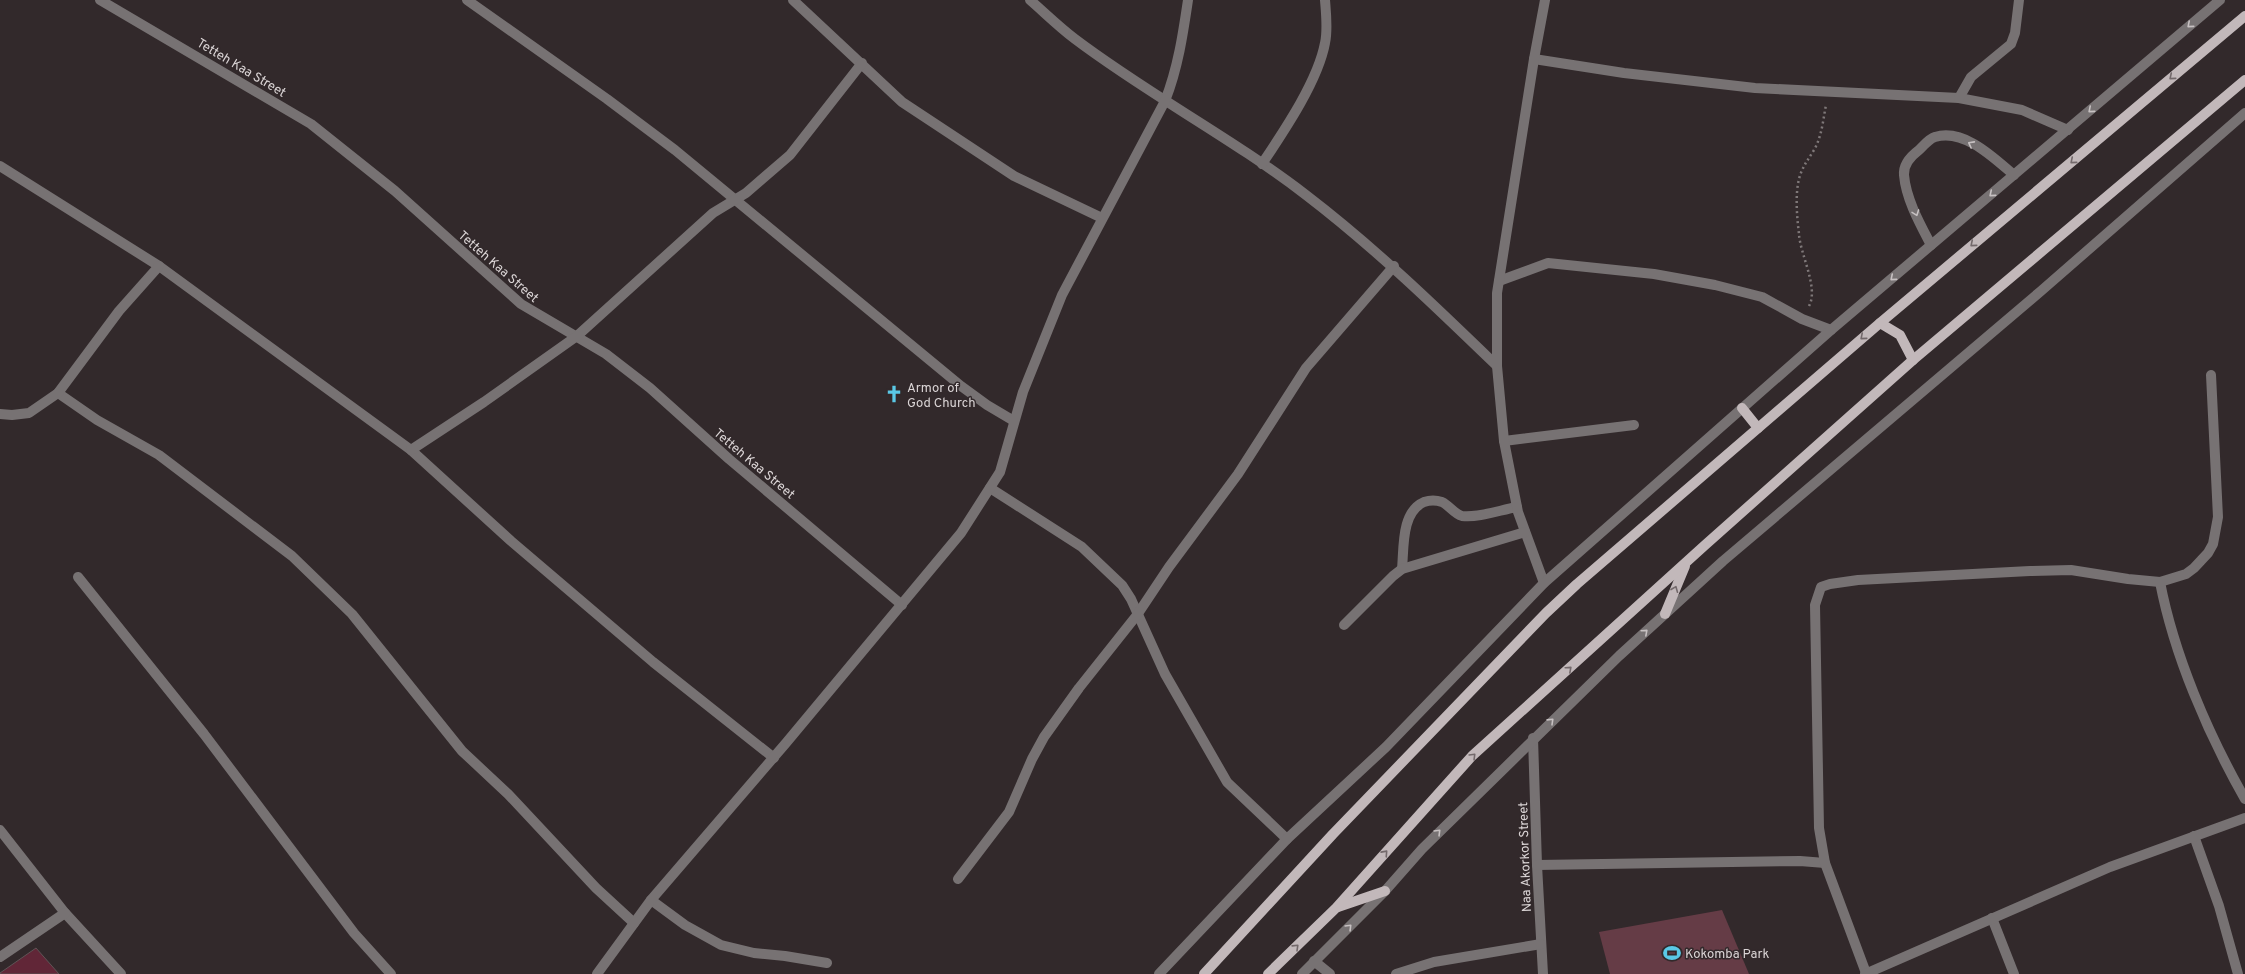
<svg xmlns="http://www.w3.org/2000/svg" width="2245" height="974" font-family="Overpass,sans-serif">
<rect width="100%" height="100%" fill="#32292b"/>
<path fill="#653c46" d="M1722,910L1749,974H1610L1599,932Z"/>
<path fill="#612637" stroke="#5f5456" d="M36,948L59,974H0V973Z"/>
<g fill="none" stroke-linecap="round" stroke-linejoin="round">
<path stroke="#7f7879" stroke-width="2.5" stroke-dasharray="2 3" stroke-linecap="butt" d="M1809,306C1819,288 1800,254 1799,234C1797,218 1795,195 1799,179C1802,167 1808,160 1814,150C1822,136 1823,120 1826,105"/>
<g stroke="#777273" stroke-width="10">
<path d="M100,0L311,124L395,191L521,304L606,354L650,388L729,459L902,605"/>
<path d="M467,0L607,99L675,150L961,386L987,405L1014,421"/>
<path d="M793,0L902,102L1014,176L1102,218"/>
<path d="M1030,0C1045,13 1059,27 1075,39C1149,95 1232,138 1306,195C1374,247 1435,306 1497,366"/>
<path d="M1534,59L1624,73L1755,88L1959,98L2022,110L2068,130"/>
<path d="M1959,98L1971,77L2011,44L2015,33L2019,0"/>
<path d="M1262,164C1284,131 1318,81 1325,43C1328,30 1326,13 1325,0"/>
<path d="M0,166L159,266L411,450L511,541L653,662L774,758"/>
<path d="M1931,245C1920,224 1906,199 1904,175C1903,164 1911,156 1919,150C1923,146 1930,138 1935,137C1964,128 1994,158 2014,175"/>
<path d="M1499,281L1548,263L1654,274L1715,285L1762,297L1802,319L1831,330"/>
<path d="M58,393L97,420L159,455L292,556L352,614L462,751L508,794L596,888L634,923"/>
<path d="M0,414L12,415L29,413L58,393L119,311L159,266"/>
<path d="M1504,441L1634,425"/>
<path d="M411,450L484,402L577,336L713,213L746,193L790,155L862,63"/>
<path d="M990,488L1082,547L1122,585L1131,599L1165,674L1227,782L1287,839"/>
<path d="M1402,569C1404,548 1401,512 1424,502C1430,500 1436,500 1442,502C1449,505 1454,514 1462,516C1479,518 1500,510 1517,507"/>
<path d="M78,577L204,734L354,933L391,974"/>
<path d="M2160,582C2174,655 2208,734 2245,799"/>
<path d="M1544,583L1518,512L1504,441L1497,366V293L1534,59L1545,0"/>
<path d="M1344,625L1393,576L1402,569L1525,532"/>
<path d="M1533,738L1537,865L1543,974"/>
<path d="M0,830L65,913L121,974"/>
<path d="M2194,836L2219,906L2238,974"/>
<path d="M1537,865L1800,861L1825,863"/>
<path d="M958,879L1009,812L1032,759L1044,737L1079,688L1137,615L1169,567L1238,474L1306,368L1394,266"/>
<path d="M651,900L685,925L721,945L754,953L785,956L827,963"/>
<path d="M1992,918L2014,974"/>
<path d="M0,957L65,913"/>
<path d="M1314,961L1330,974"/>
<path d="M1866,973L1825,863L1819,828L1815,605L1821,587L1830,584L1858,580L2030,571L2071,570L2128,579L2160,582L2186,574L2194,568L2208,553L2213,544L2218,517L2211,375"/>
<path d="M597,974L651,900L786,743L961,533L1000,472L1023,392L1062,295L1165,101C1178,68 1183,34 1188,0"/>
<path d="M1159,974L1287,839L1386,747L1544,583L1831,330L2220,0"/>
<path d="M1302,974L1385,891L1422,849L1619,656L1723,561L2041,291L2245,113"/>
<path d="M1396,974L1434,962L1541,944"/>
<path d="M1865,974L2110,867L2245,818"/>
</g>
<g stroke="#c2b8ba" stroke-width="10">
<path d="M1880,323L1900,335L1913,360"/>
<path d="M1742,408L1758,428"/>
<path d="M1665,614L1685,566"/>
<path d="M1338,907L1385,891"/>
<path d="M1204,974L1333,834L1546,613L1577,584L1880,323L2245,16"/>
<path d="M1268,974L1336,908L1472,756L1704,546L1913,360L2245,80"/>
</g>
</g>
<defs><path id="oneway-chevron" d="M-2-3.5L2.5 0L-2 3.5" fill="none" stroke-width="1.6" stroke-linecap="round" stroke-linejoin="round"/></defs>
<g stroke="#c7c1c2">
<use href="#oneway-chevron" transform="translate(2190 25) rotate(139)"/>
<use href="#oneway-chevron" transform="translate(2091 110) rotate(139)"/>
<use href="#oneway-chevron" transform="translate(1971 144) rotate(-152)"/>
<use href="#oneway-chevron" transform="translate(1992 194) rotate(140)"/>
<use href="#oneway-chevron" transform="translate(1916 213) rotate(70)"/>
<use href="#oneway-chevron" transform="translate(1893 278) rotate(140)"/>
<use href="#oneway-chevron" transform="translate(1645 632) rotate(-42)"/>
<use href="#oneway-chevron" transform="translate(1551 721) rotate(-44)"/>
<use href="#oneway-chevron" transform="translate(1438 832) rotate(-45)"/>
<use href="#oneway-chevron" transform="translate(1349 927) rotate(-45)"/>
</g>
<g stroke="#73696b">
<use href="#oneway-chevron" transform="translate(2172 77) rotate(140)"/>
<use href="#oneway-chevron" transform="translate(2073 161) rotate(140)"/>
<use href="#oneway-chevron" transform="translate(1973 244) rotate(140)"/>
<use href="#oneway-chevron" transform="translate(1863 337) rotate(139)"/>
<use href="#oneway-chevron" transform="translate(1675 589) rotate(-68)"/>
<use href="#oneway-chevron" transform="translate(1569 669) rotate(-42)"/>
<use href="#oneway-chevron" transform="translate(1473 756) rotate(-45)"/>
<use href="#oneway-chevron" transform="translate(1385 853) rotate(-48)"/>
<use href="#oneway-chevron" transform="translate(1296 947) rotate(-44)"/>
</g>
<defs>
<g id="church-bare" transform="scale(1.38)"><path d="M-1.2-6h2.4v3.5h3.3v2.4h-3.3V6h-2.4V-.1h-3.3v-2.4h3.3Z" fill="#5ac8e6" stroke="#32292b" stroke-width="2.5" paint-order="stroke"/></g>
<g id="stadium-bare" transform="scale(1.38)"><path d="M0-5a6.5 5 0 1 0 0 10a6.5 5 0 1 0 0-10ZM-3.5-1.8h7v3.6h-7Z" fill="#5ac8e6" stroke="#32292b" stroke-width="2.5" paint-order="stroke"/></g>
</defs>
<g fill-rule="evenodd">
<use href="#church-bare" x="894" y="394"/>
<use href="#stadium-bare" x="1672" y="953"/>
</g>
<g text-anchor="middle" stroke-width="3" stroke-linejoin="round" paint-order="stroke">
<g font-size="13" fill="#dbd5d6" stroke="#32292b">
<text transform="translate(242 67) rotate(31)" y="5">Tetteh Kaa Street</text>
<text transform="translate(499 266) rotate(41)" y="5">Tetteh Kaa Street</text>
<text transform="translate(755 463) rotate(40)" y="5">Tetteh Kaa Street</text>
<text transform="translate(1524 857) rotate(-92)" y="5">Naa Akorkor Street</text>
</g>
<g font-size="13" fill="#dbd5d6" stroke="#32292b" text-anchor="start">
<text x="907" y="392">Armor of<tspan x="907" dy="15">God Church</tspan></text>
<text x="1685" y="958">Kokomba Park</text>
</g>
</g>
</svg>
